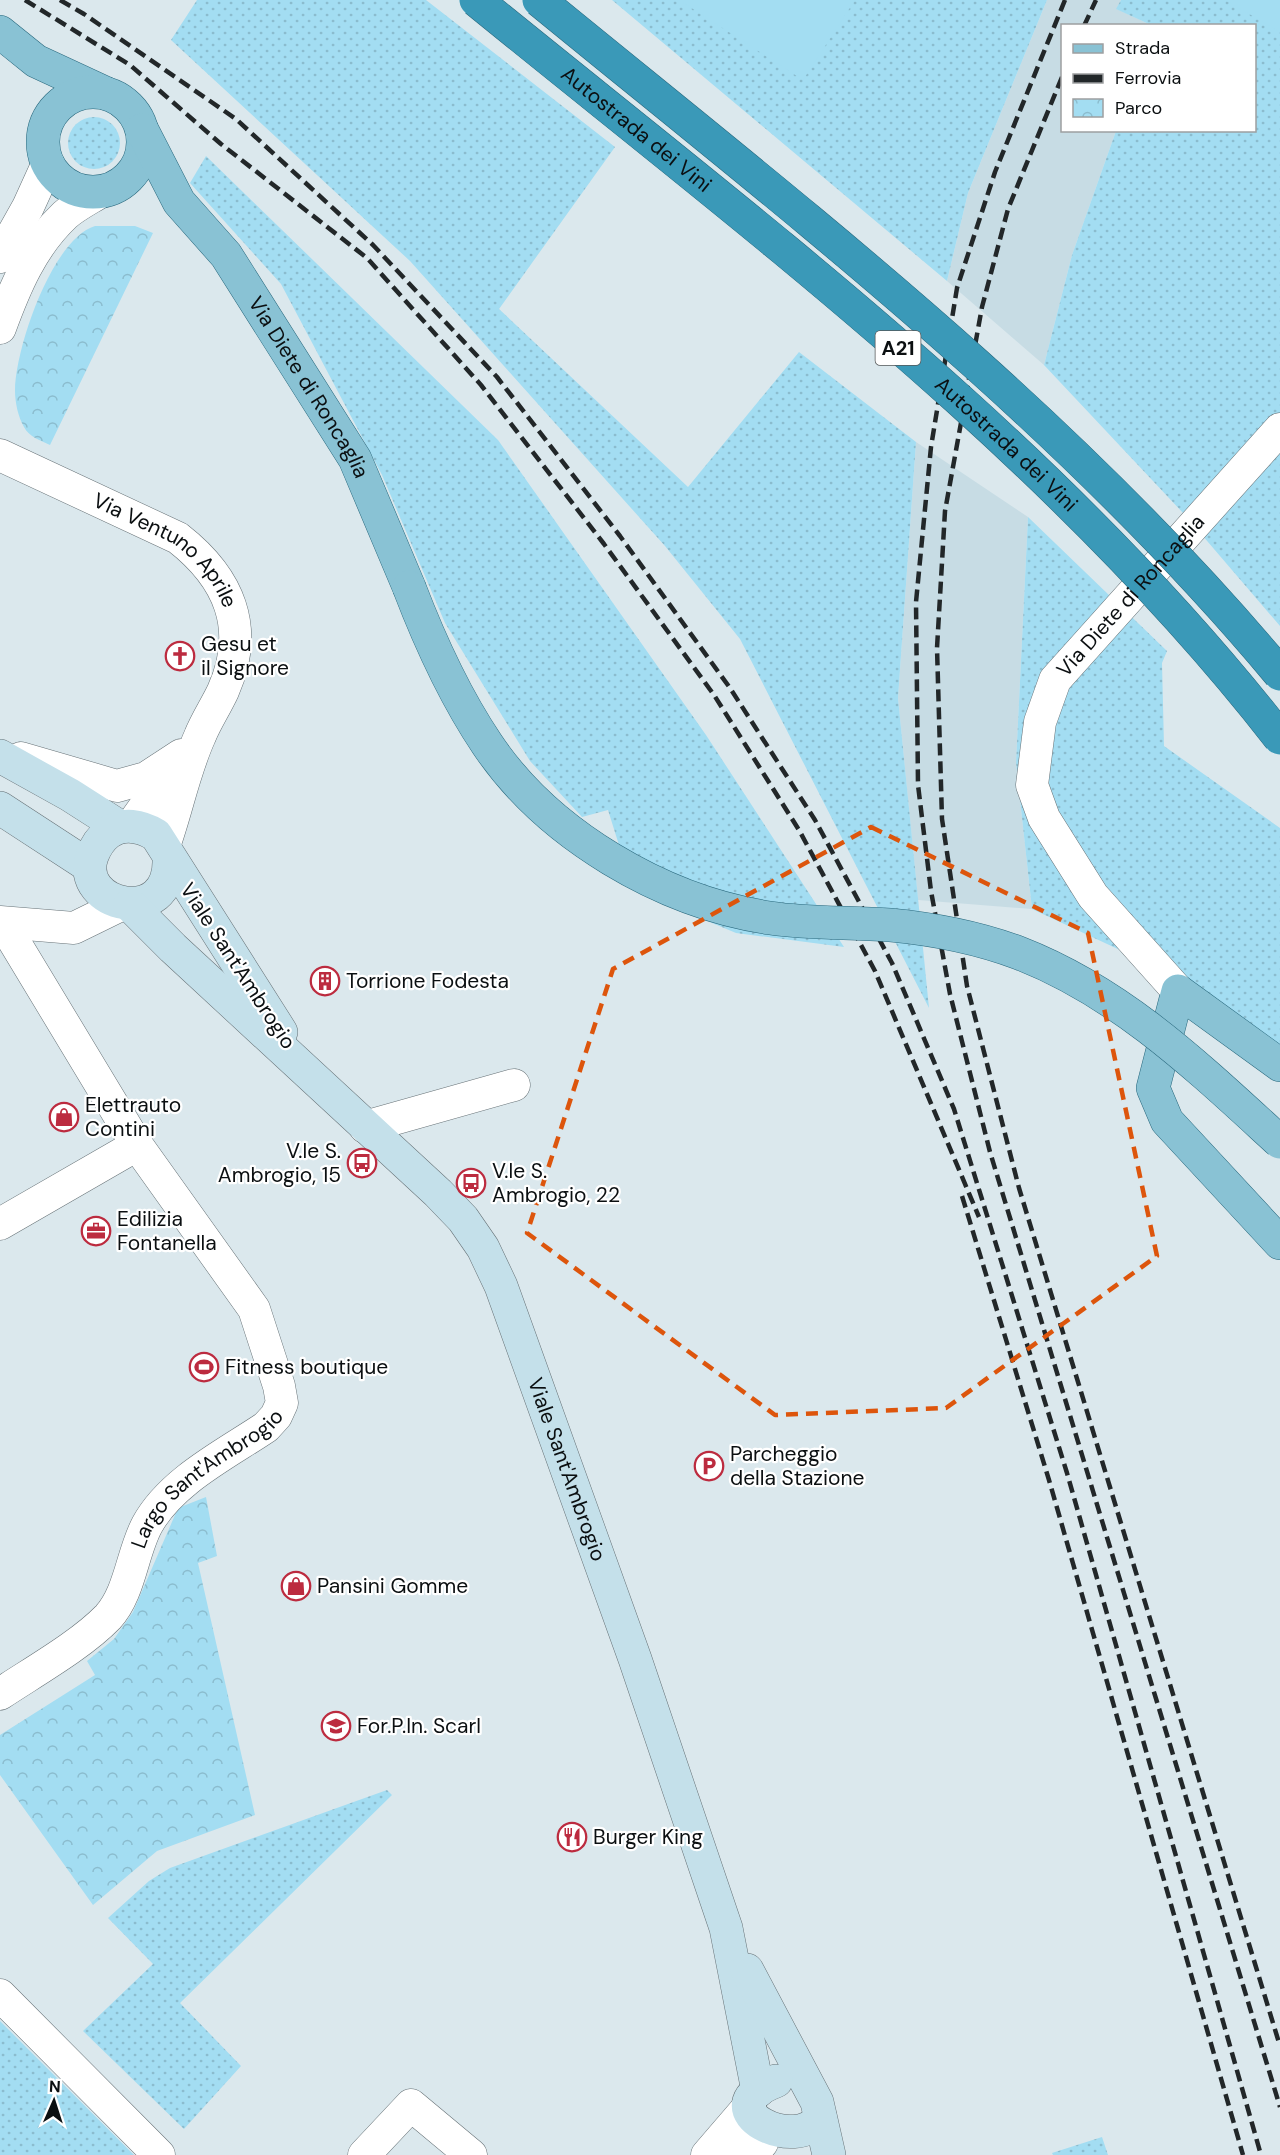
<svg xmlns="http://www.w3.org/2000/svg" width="1280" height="2155" font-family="'DM Sans',sans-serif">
<defs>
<pattern id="grass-dots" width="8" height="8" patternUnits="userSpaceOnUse" patternTransform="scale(1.5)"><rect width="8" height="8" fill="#a3ddf2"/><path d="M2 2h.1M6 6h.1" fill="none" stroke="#8bbcce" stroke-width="1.8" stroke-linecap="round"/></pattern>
<pattern id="park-crowns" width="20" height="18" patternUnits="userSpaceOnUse" patternTransform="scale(1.5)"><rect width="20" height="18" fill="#a3ddf2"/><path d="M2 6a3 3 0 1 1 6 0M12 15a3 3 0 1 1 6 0" fill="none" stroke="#8bbcce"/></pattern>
</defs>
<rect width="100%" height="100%" fill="#dbe8ed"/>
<g fill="#c7dce4">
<path d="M1047,0H1121L1117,9L1151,25L1062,26V130L1116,131L1072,255L1044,365L947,281L968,193Z"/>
<path d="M916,442L1028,517L1016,763L1032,909L918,900L898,698Z"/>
</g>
<g fill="url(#grass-dots)">
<path d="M197,0H426L615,147L499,309L688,487L799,352L916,442L898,698L929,1008L740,639L665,546L410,261L171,40Z"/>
<path d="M612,0H1047L968,193L947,281Z"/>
<path d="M1121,0H1280V626L1184,514L1044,365L1072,255L1116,131L1254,130V26L1151,25L1116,9Z"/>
<circle cx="94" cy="143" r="26"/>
<path d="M206,156L498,440L706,735L844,947L736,933L633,890L608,810L582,817L530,761L445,623L382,475L281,284L190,183Z"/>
<path d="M1028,517L1167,651L1162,663L1164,746L1280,828V1047L1180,978L1032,909L1016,763Z"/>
<path d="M387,1790L392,1795L180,2003L241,2066L184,2129L83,2031L153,1964L108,1918L149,1881L170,1868Z"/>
<path d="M0,2021L134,2155H0Z"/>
<path d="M1102,2137L1108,2155H1053L1052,2153Z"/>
</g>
<g fill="url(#park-crowns)">
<path d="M95,226H135L153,233L50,445C40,440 29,437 24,427C18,417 15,402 15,391C15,349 52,239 95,226Z"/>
<path d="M206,1497L217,1556L198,1563L255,1815L157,1851L93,1905L0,1775V1735L95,1675L87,1661L114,1639L133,1612L178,1508Z"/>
</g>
<g fill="#a3ddf2">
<path d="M679,0H855L803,80Z"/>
<path d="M1225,0H1280V32Z"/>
</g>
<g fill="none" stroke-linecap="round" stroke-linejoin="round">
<g stroke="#677277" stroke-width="33">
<g id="minor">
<path d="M0,257L28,207L48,163"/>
<path d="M0,328C15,287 32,246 65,215C75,206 89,199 100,192"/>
<path id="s1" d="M0,455L178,538C229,578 251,628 223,691C216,706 206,721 200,736C184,771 177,810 164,846"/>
<path d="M21,758L117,786L146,778L181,755"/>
<path d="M131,826L173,767"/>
<path d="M0,922L74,928L123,904"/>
<path id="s2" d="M1178,991L1093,896L1044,818L1032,785L1040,722L1055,680L1280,429"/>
<path d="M365,1127L514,1085"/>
<path d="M0,1224L137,1145"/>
<path id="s3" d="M0,1694C33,1672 81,1645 108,1617C130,1593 132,1553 147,1525C171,1481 226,1454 266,1427L276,1416L282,1403L279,1386L254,1309L137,1145L3,923"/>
<path d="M0,1995L159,2155"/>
<path d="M364,2155L411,2105L471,2155"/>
<path d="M707,2155L750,2105"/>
<path d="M708,2155L762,2143"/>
</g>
</g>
<g stroke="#677277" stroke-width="34">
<g id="secondary">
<path d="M0,756L70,795L120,827"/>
<path d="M0,808L89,866"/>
<path d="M169,858C172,930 74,906 92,856C95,848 100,839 108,833C123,822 141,826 156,835L281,1032"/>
<path id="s4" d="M130,905L173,948L438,1193L463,1219L483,1248L501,1286L635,1659L726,1928L758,2091"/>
<path d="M747,1970L817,2102L829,2155"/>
<path d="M776,2081C701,2110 800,2155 820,2117"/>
</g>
</g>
<g stroke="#2a697e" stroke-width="34">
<g id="primary">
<path d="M0,32L36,61L105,93"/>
<circle cx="93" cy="142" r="50"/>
<path id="s5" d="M142,130L179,202L226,255L355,459L409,587"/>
<path d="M1280,1065L1178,991L1153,1088L1167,1121L1280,1243"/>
</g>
</g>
<use href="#minor" stroke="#fff" stroke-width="32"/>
<use href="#secondary" stroke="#c4e0ea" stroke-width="33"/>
<use href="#primary" stroke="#89c2d4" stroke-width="33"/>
<g stroke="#222729" stroke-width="4.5" stroke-dasharray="12 6" stroke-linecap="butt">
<path d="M25,0L130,65L221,144L367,258L481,385L604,544L714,695L799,830L875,971L979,1217"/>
<path d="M60,0L84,14L236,119L373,245L497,377L620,536L730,688L815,820L892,963L954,1109L1067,1473L1261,2155"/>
<path d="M1065,0L995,172L957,288L931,447L916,602L918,785L931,891L950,994L990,1152L1280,2107"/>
<path d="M1084,26L1096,0"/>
<path d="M1062,77L1008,209L982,307L945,511L937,648L942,819L967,986L1019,1188L1280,2046"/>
<path d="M962,1196L1049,1480L1243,2155"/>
</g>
<g stroke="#2a697e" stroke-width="34" stroke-linecap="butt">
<path id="primary-bridge" d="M409,587C430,642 454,695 487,744C548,835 663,902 770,918C809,924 850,922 890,925C933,929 979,938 1019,953C1122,993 1200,1069 1280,1142"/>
</g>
<g stroke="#2a697e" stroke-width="34" stroke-linecap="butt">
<g id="motorway-bridge">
<path id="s6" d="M476,0C757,229 1056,450 1280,738"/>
<path d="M539,0C798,212 1065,416 1280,674"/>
</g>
</g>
<use href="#primary-bridge" stroke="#89c2d4" stroke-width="33"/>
<use href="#motorway-bridge" stroke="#3a99b8" stroke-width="33"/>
</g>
<path fill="none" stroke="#dd550c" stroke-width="4.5" stroke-dasharray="12 8" stroke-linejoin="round" d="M871,827L1088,933L1157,1256L946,1408L775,1415L527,1233L613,969Z"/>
<defs>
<g id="church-ring" transform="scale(1.5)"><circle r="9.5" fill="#fff" stroke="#bc2b3f" stroke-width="1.5"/><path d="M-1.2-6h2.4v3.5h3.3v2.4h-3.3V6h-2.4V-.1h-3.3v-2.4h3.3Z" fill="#bc2b3f"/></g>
<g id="building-ring" transform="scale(1.5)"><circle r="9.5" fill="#fff" stroke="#bc2b3f" stroke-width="1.5"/><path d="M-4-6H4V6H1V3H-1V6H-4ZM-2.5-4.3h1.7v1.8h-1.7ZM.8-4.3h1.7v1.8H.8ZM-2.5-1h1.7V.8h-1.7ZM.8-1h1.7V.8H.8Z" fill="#bc2b3f"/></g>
<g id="shop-ring" transform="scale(1.5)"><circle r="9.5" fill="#fff" stroke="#bc2b3f" stroke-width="1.5"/><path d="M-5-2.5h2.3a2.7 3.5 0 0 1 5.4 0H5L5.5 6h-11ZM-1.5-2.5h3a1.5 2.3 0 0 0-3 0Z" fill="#bc2b3f"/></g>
<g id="bus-ring" transform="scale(1.5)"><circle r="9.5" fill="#fff" stroke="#bc2b3f" stroke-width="1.5"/><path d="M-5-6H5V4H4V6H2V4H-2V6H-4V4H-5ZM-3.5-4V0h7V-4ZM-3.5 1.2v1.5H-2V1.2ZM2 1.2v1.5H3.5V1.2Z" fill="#bc2b3f"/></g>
<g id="office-ring" transform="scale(1.5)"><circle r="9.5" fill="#fff" stroke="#bc2b3f" stroke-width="1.5"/><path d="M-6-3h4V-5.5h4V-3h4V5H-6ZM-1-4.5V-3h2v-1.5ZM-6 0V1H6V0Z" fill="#bc2b3f"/></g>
<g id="stadium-ring" transform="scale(1.5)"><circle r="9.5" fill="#fff" stroke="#bc2b3f" stroke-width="1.5"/><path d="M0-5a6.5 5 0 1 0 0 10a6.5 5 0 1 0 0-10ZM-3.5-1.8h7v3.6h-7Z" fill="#bc2b3f"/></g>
<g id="parking-ring" transform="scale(1.5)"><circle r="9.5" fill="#fff" stroke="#bc2b3f" stroke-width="1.5"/><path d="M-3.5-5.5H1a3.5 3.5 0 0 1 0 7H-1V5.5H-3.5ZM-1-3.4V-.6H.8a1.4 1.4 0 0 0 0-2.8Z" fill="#bc2b3f"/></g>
<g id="university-ring" transform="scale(1.5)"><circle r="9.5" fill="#fff" stroke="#bc2b3f" stroke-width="1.5"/><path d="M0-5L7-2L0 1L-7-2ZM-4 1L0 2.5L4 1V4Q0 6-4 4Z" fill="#bc2b3f"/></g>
<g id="restaurant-ring" transform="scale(1.5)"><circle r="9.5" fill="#fff" stroke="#bc2b3f" stroke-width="1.5"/><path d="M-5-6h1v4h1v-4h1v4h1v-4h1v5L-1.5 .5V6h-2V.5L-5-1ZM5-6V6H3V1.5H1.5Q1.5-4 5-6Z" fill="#bc2b3f"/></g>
</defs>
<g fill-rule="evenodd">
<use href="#church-ring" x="180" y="656"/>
<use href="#building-ring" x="325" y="981"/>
<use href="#shop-ring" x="64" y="1117"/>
<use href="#bus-ring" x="362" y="1163"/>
<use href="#bus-ring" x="471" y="1183"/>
<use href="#office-ring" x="96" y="1231"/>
<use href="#stadium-ring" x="204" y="1367"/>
<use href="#parking-ring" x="709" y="1466"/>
<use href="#shop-ring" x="296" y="1586"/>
<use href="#university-ring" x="336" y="1726"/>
<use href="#restaurant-ring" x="572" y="1837"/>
</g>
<g text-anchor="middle" stroke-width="4.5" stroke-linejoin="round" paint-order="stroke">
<rect fill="#fff" stroke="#545758" stroke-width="1.5" x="875.5" y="331" width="45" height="34" rx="4.5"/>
<g font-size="20" font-weight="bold" fill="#0b0f11">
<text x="898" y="355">A21</text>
</g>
<g font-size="21" fill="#0b0f11" stroke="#fff">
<text dy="7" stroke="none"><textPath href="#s6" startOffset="206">Autostrada dei Vini</textPath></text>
<text dy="7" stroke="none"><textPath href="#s5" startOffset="308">Via Diete di Roncaglia</textPath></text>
<text dy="7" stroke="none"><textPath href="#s6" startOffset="692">Autostrada dei Vini</textPath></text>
<text dy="7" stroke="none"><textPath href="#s1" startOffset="194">Via Ventuno Aprile</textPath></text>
<text dy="7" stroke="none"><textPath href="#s2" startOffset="476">Via Diete di Roncaglia</textPath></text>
<text transform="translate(238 966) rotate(57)" y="7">Viale Sant'Ambrogio</text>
<text dy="7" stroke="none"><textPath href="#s4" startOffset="730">Viale Sant'Ambrogio</textPath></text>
<text dy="7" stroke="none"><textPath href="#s3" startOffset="309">Largo Sant'Ambrogio</textPath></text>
</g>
<g font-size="21" fill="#0b0f11" stroke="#fff" text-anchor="start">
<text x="201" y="651">Gesu et<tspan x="201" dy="24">il Signore</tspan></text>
<text x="346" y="988">Torrione Fodesta</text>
<text x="85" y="1112">Elettrauto<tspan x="85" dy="24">Contini</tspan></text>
<text x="341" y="1158" text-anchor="end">V.le S.<tspan x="341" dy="24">Ambrogio, 15</tspan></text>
<text x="492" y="1178">V.le S.<tspan x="492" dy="24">Ambrogio, 22</tspan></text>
<text x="117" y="1226">Edilizia<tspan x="117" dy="24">Fontanella</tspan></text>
<text x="225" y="1374">Fitness boutique</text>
<text x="730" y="1461">Parcheggio<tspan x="730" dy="24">della Stazione</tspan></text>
<text x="317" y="1593">Pansini Gomme</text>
<text x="357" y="1733">For.P.In. Scarl</text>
<text x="593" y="1844">Burger King</text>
</g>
</g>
<rect x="1061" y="24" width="195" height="108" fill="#ffffff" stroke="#9d9fa0" stroke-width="1.5"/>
<rect x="1073" y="44" width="30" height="9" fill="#89c2d4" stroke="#9d9fa0" stroke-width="1.5"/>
<text x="1115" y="54" font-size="18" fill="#0b0f11">Strada</text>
<rect x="1073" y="74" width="30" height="9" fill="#222729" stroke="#9d9fa0" stroke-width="1.5"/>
<text x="1115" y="84" font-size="18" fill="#0b0f11">Ferrovia</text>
<rect x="1073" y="99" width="30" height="18" fill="url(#park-crowns)" stroke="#9d9fa0" stroke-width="1.5"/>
<text x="1115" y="114" font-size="18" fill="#0b0f11">Parco</text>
<g transform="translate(54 2101) rotate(3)" stroke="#ffffff" stroke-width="4.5" paint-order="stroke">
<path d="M0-4.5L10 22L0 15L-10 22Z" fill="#0b0f11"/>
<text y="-9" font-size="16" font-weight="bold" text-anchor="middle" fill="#0b0f11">N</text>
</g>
</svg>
